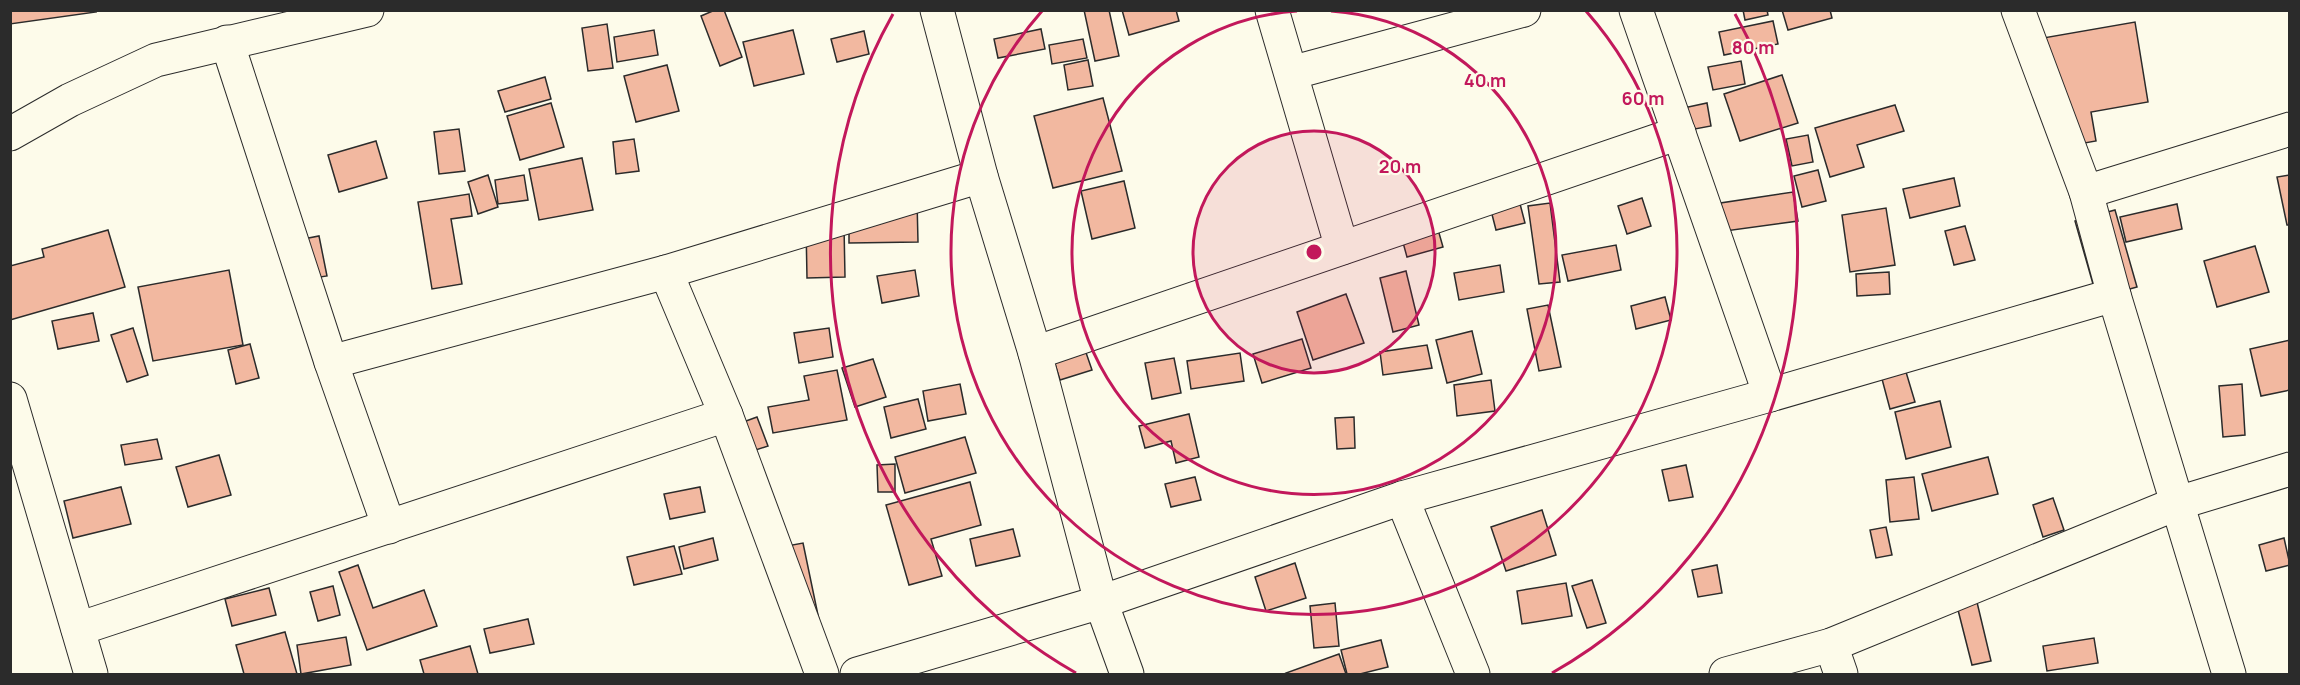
<svg xmlns="http://www.w3.org/2000/svg" width="2300" height="685" font-family="Manrope,sans-serif">
<rect width="100%" height="100%" fill="#fdfbea"/>
<g fill="#f2b8a0" stroke="#2b2b2b" stroke-width="1.5">
<path d="M10,10H95L96,12L10,24Z"/>
<path d="M715,10H724L742,57L720,66L701,16Z"/>
<path d="M1084,10H1109L1119,56L1095,61Z"/>
<path d="M1122,10H1176L1179,21L1129,35Z"/>
<path d="M1743,10H1767L1768,15L1745,20Z"/>
<path d="M1782,10H1830L1832,18L1788,30Z"/>
<path d="M1773,21L1778,44L1724,55L1719,32Z"/>
<path d="M2135,22L2148,102L2091,112L2096,141L2068,146L2043,38Z"/>
<path d="M607,24L613,68L588,71L582,28Z"/>
<path d="M1041,29L1045,49L998,58L994,39Z"/>
<path d="M654,30L658,55L617,62L614,37Z"/>
<path d="M793,30L804,74L754,86L743,42Z"/>
<path d="M864,31L869,54L837,62L831,39Z"/>
<path d="M1083,39L1087,58L1052,64L1049,45Z"/>
<path d="M1088,60L1093,86L1068,90L1064,65Z"/>
<path d="M1741,61L1745,84L1713,90L1708,67Z"/>
<path d="M667,65L679,111L636,122L624,76Z"/>
<path d="M1782,75L1798,123L1740,141L1724,94Z"/>
<path d="M545,77L551,99L505,112L498,91Z"/>
<path d="M1103,98L1122,171L1053,188L1034,116Z"/>
<path d="M551,103L564,147L520,160L507,116Z"/>
<path d="M1707,103L1711,126L1679,132L1674,110Z"/>
<path d="M1895,105L1904,131L1857,145L1864,167L1830,177L1815,128Z"/>
<path d="M459,129L465,171L439,174L434,132Z"/>
<path d="M1808,135L1813,162L1792,166L1786,139Z"/>
<path d="M634,139L639,171L616,174L613,142Z"/>
<path d="M376,141L387,178L339,192L328,155Z"/>
<path d="M582,158L593,210L539,220L529,169Z"/>
<path d="M1818,170L1826,201L1802,207L1794,176Z"/>
<path d="M488,175L498,207L478,214L468,182Z"/>
<path d="M524,175L528,200L498,204L495,180Z"/>
<path d="M2290,175V225H2287L2277,177Z"/>
<path d="M1513,177L1525,223L1496,230L1484,183Z"/>
<path d="M1954,178L1960,206L1910,218L1903,189Z"/>
<path d="M1124,181L1135,228L1092,239L1081,191Z"/>
<path d="M1793,192L1798,221L1718,232L1714,204Z"/>
<path d="M469,194L472,216L451,219L462,284L432,289L418,202Z"/>
<path d="M1642,198L1651,226L1627,234L1618,206Z"/>
<path d="M917,200L918,242L849,243V201Z"/>
<path d="M1550,203L1560,282L1539,284L1528,206Z"/>
<path d="M2177,204L2182,229L2126,242L2120,217Z"/>
<path d="M1886,208L1895,265L1850,272L1842,215Z"/>
<path d="M2115,210L2137,287L2097,298L2075,221Z"/>
<path d="M1435,219L1443,247L1407,257L1399,228Z"/>
<path d="M806,226H844L845,277L807,278Z"/>
<path d="M1965,226L1975,260L1954,265L1945,231Z"/>
<path d="M108,230L125,287L10,320V266L44,257L42,249Z"/>
<path d="M319,236L327,276L301,280L293,241Z"/>
<path d="M1616,245L1621,270L1568,281L1562,255Z"/>
<path d="M2255,246L2269,292L2217,307L2204,261Z"/>
<path d="M1500,265L1504,292L1459,300L1454,273Z"/>
<path d="M229,270L243,345L153,361L138,287Z"/>
<path d="M915,270L919,296L882,303L877,276Z"/>
<path d="M1406,271L1419,325L1393,332L1380,278Z"/>
<path d="M1889,272L1890,294L1857,296L1856,274Z"/>
<path d="M1346,294L1364,343L1313,360L1297,312Z"/>
<path d="M1665,297L1671,320L1636,329L1631,306Z"/>
<path d="M1548,305L1561,367L1539,371L1527,309Z"/>
<path d="M93,313L99,341L58,349L52,321Z"/>
<path d="M133,328L148,375L127,382L111,335Z"/>
<path d="M829,328L833,357L799,363L794,333Z"/>
<path d="M1472,331L1482,374L1447,383L1436,340Z"/>
<path d="M1302,339L1311,368L1262,383L1253,354Z"/>
<path d="M2290,340V390L2261,396L2250,349Z"/>
<path d="M1082,341L1092,370L1060,380L1051,351Z"/>
<path d="M250,344L259,378L236,384L228,350Z"/>
<path d="M1427,345L1432,368L1383,375L1380,352Z"/>
<path d="M1240,353L1244,381L1191,389L1187,361Z"/>
<path d="M1174,358L1181,393L1152,399L1145,363Z"/>
<path d="M873,359L886,397L855,407L842,368Z"/>
<path d="M837,370L847,420L773,433L768,407L809,400L804,376Z"/>
<path d="M1906,372L1915,402L1890,409L1882,379Z"/>
<path d="M1491,380L1495,411L1457,416L1454,385Z"/>
<path d="M960,384L966,414L928,421L923,391Z"/>
<path d="M2242,384L2245,435L2223,437L2219,386Z"/>
<path d="M918,399L926,429L891,438L884,407Z"/>
<path d="M1940,401L1951,447L1906,459L1895,412Z"/>
<path d="M1189,414L1199,457L1176,463L1171,441L1145,448L1139,426Z"/>
<path d="M757,417L768,446L734,457L724,429Z"/>
<path d="M1354,417L1355,448L1337,449L1335,418Z"/>
<path d="M965,437L976,473L905,493L895,457Z"/>
<path d="M157,439L162,459L125,465L121,445Z"/>
<path d="M219,455L231,495L188,507L176,467Z"/>
<path d="M1988,457L1998,494L1932,511L1922,474Z"/>
<path d="M895,464V492H878L877,465Z"/>
<path d="M1686,465L1693,497L1669,501L1662,470Z"/>
<path d="M1195,477L1201,500L1171,507L1165,484Z"/>
<path d="M1914,477L1919,519L1890,522L1886,480Z"/>
<path d="M970,482L981,525L931,539L942,576L909,585L886,505Z"/>
<path d="M121,487L131,524L73,538L64,501Z"/>
<path d="M700,487L705,512L670,519L664,494Z"/>
<path d="M2053,498L2064,530L2043,537L2033,505Z"/>
<path d="M1542,510L1556,555L1506,571L1491,527Z"/>
<path d="M1886,527L1892,555L1876,558L1870,530Z"/>
<path d="M1013,529L1020,556L976,566L970,539Z"/>
<path d="M713,538L718,560L684,569L679,547Z"/>
<path d="M2284,538L2290,565L2266,571L2259,545Z"/>
<path d="M803,543L819,620L776,548Z"/>
<path d="M674,546L682,574L634,585L627,557Z"/>
<path d="M1295,563L1306,598L1266,611L1255,577Z"/>
<path d="M358,565L373,608L424,590L437,626L367,650L339,572Z"/>
<path d="M1717,565L1722,593L1698,597L1692,570Z"/>
<path d="M1592,580L1606,623L1587,628L1572,586Z"/>
<path d="M1566,583L1572,616L1522,624L1517,591Z"/>
<path d="M333,586L340,615L318,621L310,592Z"/>
<path d="M269,588L276,615L232,626L225,599Z"/>
<path d="M1976,598L1991,661L1972,665L1956,602Z"/>
<path d="M1335,603L1339,646L1314,648L1310,606Z"/>
<path d="M528,619L534,644L490,653L484,629Z"/>
<path d="M285,632L297,674H244L236,645Z"/>
<path d="M346,637L351,665L301,674L297,645Z"/>
<path d="M2094,638L2098,663L2047,671L2043,646Z"/>
<path d="M1381,640L1388,667L1360,674H1347L1341,650Z"/>
<path d="M470,646L478,674H424L420,660Z"/>
<path d="M1339,654L1346,674H1287L1286,673Z"/>
</g>
<g fill="none" stroke-linecap="round" stroke-linejoin="round">
<g stroke="#2b2b2b" stroke-width="35">
<g id="minor">
<path d="M937,10L981,176L1035,353L1101,602L1127,674"/>
<path d="M1272,10L1342,248"/>
<path d="M1636,10L1770,395"/>
<path d="M2018,10L2086,192L2114,295L2229,674"/>
<path d="M227,42L331,362L389,527"/>
<path d="M1291,73L1524,10"/>
<path d="M10,134L70,100L156,60L367,10"/>
<path d="M2086,192L2290,129"/>
<path d="M666,272L726,415L822,674"/>
<path d="M1035,353L1679,133"/>
<path d="M331,362L666,272L981,176"/>
<path d="M10,399L91,674"/>
<path d="M1402,498L1473,674"/>
<path d="M78,629L726,415"/>
<path d="M1831,645L1841,674"/>
<path d="M857,674L1101,602L1402,498L1770,395L2114,295"/>
<path d="M1726,674L1831,645L2178,503L2290,469"/>
</g>
</g>
<use href="#minor" stroke="#fdfbea" stroke-width="33"/>
</g>
<circle cx="1314" cy="252" r="121" fill="#c2185b" fill-opacity=".12"/>
<g fill="none" stroke="#c2185b" stroke-width="3">
<circle cx="1314" cy="252" r="121"/>
<path d="M1331 11A242 242 0 1 1 1297 11"/>
<path d="M1586 11A363 363 0 1 1 1042 11"/>
<path d="M1076 673A484 484 0 0 1 893 14M1735 14A484 484 0 0 1 1552 673"/>
</g>
<circle cx="1314" cy="252" r="9" fill="#c2185b" stroke="#fdfbea" stroke-width="3"/>
<g font-size="18" text-anchor="middle" font-weight="bold" fill="#c2185b" stroke="#fdfbea" stroke-width="4.5" stroke-linejoin="round" paint-order="stroke">
<text x="1753" y="54">80 m</text>
<text x="1485" y="87">40 m</text>
<text x="1643" y="105">60 m</text>
<text x="1400" y="173">20 m</text>
</g>
<rect width="2300" height="685" fill="none" stroke="#2b2b2b" stroke-width="24"/>
</svg>
